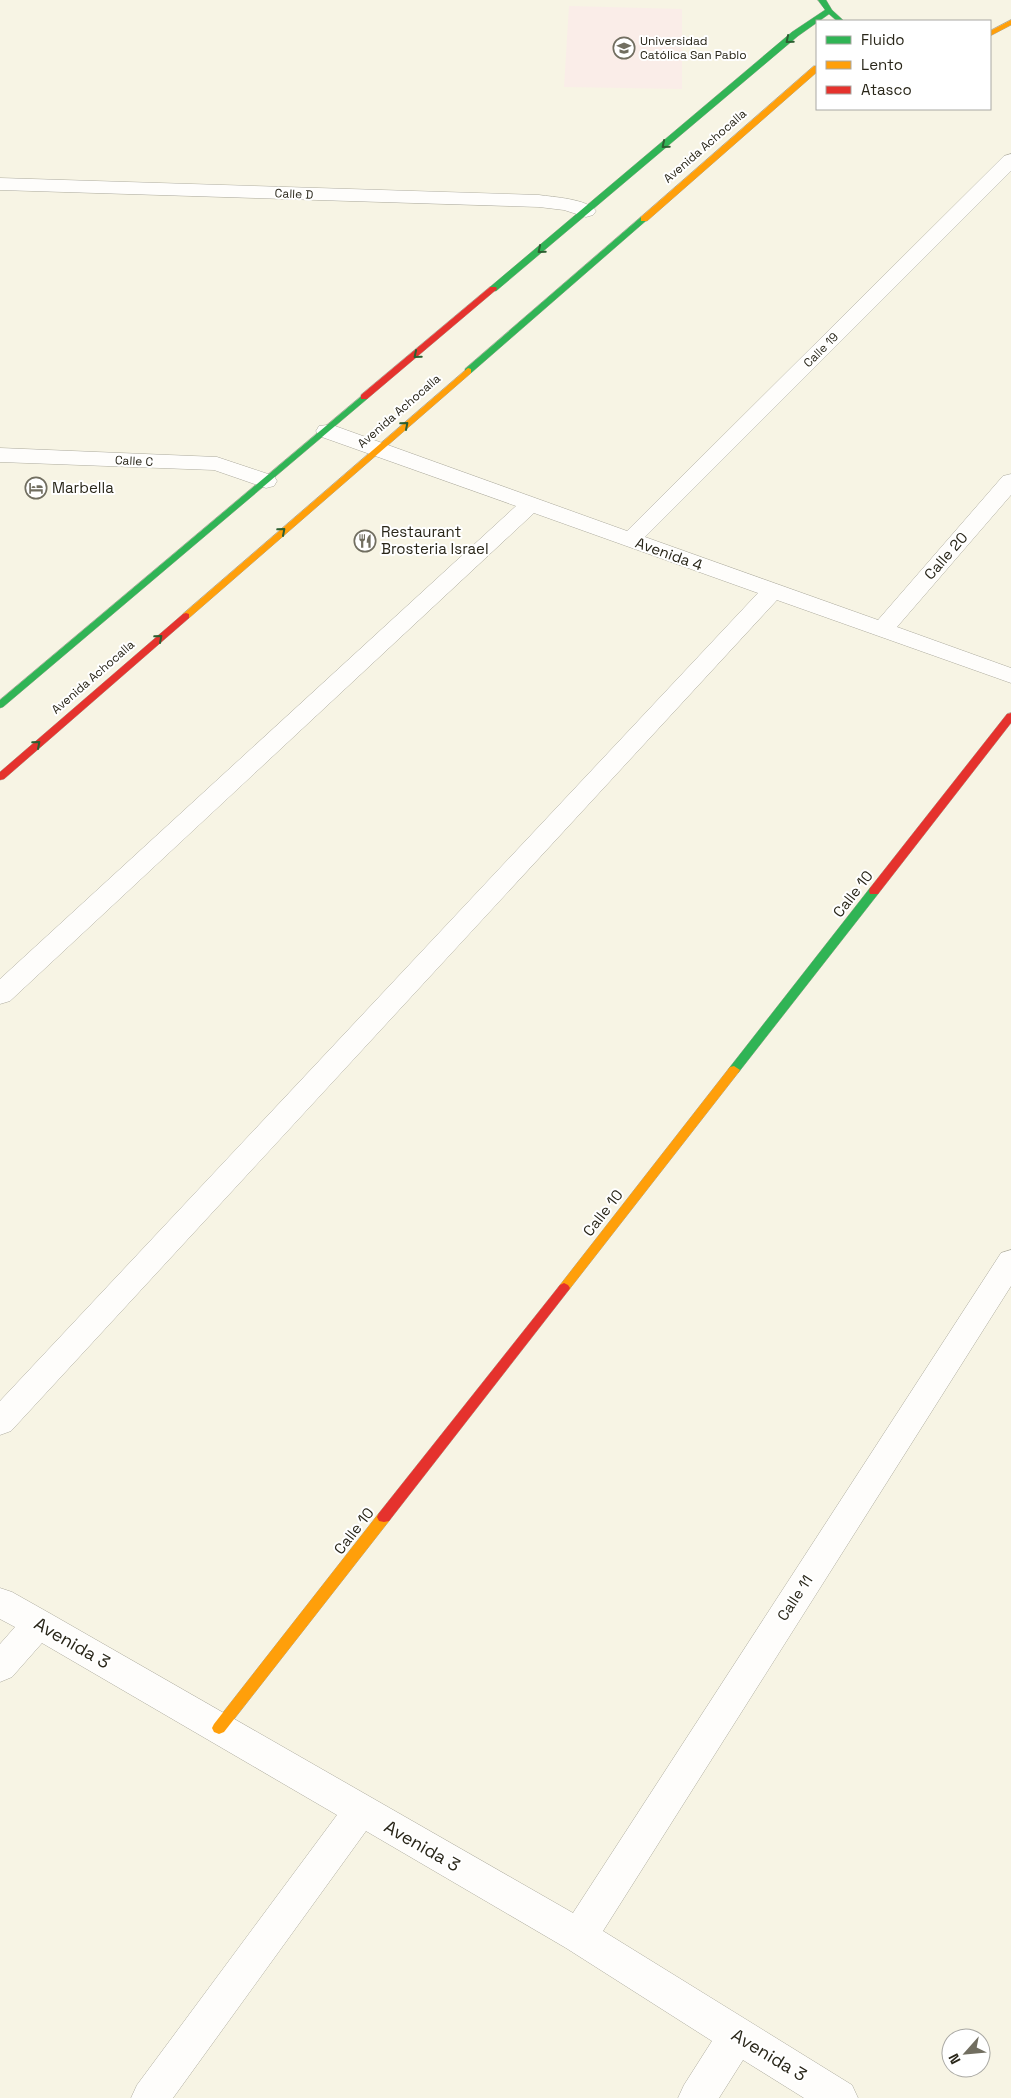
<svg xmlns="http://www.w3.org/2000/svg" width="1011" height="2098" font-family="'Space Grotesk',sans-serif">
<rect width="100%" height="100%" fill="#f7f4e4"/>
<path fill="#faede8" d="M569,6L682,9V89L564,87Z"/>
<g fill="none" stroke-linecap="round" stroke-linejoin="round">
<g stroke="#adab9e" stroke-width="1">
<g id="street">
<path d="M1011,154V171L645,537L878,620L1003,476L1011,474V495L897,627L1011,668V683L777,600L11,1431L0,1435V1401L758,593L534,513L10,1001L0,1004V979L516,506L319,436L316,431L319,426L327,425L335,426L627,531L1004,156Z"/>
<path d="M0,178L539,195C553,197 588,199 596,211L593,215L586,217L564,210L539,207L0,190Z"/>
<path d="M0,448L217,457L274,476L277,481L274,486L266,488L214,470L0,462Z"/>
<path d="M1011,1250V1286L603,1931L852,2085L858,2098H804L743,2060L719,2098H678L684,2085L712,2041L566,1948L366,1831L173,2098H131L137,2085L337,1815L42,1643L12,1677L0,1682V1644L15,1627L0,1619V1588L12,1592L51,1614L573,1913L1001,1253Z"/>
</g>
</g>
<g stroke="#adab9e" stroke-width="1">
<g id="fast">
<path d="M818,0H826L832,10L844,21H837L829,14L798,36L496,291H490V287L792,32L825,10Z"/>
<path d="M641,217L648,219L471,373H465V369Z"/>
<path d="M364,394L368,397L367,399L3,707L0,708V700Z"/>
<path d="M874,887L879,891L878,894L738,1073H730L728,1070L730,1067L870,888Z"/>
</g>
</g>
<g stroke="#adab9e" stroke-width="1">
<g id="slow">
<path d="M1011,20V25L990,36V31Z"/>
<path d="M814,66H817V72L647,221H641V217Z"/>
<path d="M468,368L471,369V373L189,618H183V614Z"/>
<path d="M734,1066L740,1070L738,1073L568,1291H560L558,1288L560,1285L730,1067Z"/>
<path d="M384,1512L389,1513L391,1517L389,1521L224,1732L219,1734L214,1732L212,1728L214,1724L379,1513Z"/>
</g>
</g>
<g stroke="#adab9e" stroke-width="1">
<g id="jam">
<path d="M490,287H496L497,289L367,399H361V395Z"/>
<path d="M186,613L189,614V618L4,779L0,780V772L183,614Z"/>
<path d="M1011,713V723L878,894H870L869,891L870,888L1007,714Z"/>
<path d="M564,1283L568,1285L570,1288L568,1291L389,1521L384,1522L379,1521L377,1517L379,1513L560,1285Z"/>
</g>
</g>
<use href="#street" fill="#fefdfb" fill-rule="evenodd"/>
<use href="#fast" fill="#30b455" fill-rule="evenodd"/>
<use href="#slow" fill="#ff9f0a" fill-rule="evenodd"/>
<use href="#jam" fill="#e5322d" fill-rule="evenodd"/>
</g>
<defs><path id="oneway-chevron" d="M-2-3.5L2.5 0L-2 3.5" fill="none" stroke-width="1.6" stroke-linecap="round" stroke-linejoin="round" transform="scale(1.25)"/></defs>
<g stroke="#2c5f31">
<use href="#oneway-chevron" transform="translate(789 40) rotate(140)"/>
<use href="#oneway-chevron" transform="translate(665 145) rotate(140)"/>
<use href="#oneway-chevron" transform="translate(541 250) rotate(140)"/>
<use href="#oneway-chevron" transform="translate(417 355) rotate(140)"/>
<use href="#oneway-chevron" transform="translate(405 425) rotate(-41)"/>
<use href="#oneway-chevron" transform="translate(282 531) rotate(-41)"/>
<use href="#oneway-chevron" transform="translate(159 638) rotate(-41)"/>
<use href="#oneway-chevron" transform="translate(37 744) rotate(-41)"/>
</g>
<defs>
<g id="university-ring" transform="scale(1.125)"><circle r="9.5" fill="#fff" stroke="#716e60" stroke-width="1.5"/><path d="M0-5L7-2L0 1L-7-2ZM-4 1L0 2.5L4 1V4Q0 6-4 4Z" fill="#716e60"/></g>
<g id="hotel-ring" transform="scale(1.125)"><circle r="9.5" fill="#fff" stroke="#716e60" stroke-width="1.5"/><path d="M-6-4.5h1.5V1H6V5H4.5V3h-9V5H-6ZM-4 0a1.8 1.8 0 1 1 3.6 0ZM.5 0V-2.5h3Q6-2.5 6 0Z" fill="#716e60"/></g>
<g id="restaurant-ring" transform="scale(1.125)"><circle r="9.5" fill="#fff" stroke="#716e60" stroke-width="1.5"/><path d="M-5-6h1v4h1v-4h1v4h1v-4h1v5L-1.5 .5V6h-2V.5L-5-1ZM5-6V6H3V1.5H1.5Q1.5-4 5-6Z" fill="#716e60"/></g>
</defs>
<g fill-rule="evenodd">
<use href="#university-ring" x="624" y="48"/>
<use href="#hotel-ring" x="36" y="488"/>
<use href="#restaurant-ring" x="365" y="541"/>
</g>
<g text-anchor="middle" stroke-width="4" stroke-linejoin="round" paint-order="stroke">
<g font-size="12" fill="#292619" stroke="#fff" text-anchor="start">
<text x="640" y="45">Universidad<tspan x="640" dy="14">Católica San Pablo</tspan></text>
</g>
<g font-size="12" fill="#292619" stroke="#fff">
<text transform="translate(705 146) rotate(-41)" y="4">Avenida Achocalla</text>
<text transform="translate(294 194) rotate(2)" y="4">Calle D</text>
<text transform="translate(821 350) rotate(-45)" y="4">Calle 19</text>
<text transform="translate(399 411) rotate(-41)" y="4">Avenida Achocalla</text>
<text transform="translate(134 461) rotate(3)" y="4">Calle C</text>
<text transform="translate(93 677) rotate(-41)" y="4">Avenida Achocalla</text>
</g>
<g font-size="15" fill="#292619" stroke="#fff" text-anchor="start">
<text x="52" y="493">Marbella</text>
<text x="381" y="537">Restaurant<tspan x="381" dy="17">Brosteria Israel</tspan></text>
</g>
<g font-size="15" fill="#292619" stroke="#fff">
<text transform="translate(669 554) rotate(20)" y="5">Avenida 4</text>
<text transform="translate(946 556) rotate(-49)" y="5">Calle 20</text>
<text transform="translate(853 894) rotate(-52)" y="5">Calle 10</text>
<text transform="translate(603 1213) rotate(-52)" y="5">Calle 10</text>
<text transform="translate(354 1531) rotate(-52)" y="5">Calle 10</text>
<text transform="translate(795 1598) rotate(-57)" y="5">Calle 11</text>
</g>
<g font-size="18" fill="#292619" stroke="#fff">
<text transform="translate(72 1643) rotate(30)" y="6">Avenida 3</text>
<text transform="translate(422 1846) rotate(30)" y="6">Avenida 3</text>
<text transform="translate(769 2055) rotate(31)" y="6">Avenida 3</text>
</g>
</g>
<rect x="816" y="20" width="175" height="90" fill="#ffffff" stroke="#a9a8a3"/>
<rect x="826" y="36" width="25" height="8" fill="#30b455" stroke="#a9a8a3"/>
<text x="861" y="45" font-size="15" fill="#292619">Fluido</text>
<rect x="826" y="61" width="25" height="8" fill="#ff9f0a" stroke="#a9a8a3"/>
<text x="861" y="70" font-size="15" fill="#292619">Lento</text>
<rect x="826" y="86" width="25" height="8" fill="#e5322d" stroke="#a9a8a3"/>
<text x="861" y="95" font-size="15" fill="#292619">Atasco</text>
<g transform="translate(966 2053) rotate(243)"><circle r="24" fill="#ffffff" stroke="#a9a8a3"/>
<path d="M0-4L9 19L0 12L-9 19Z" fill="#716e60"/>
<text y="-8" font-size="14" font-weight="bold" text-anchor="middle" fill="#292619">N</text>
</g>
</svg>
